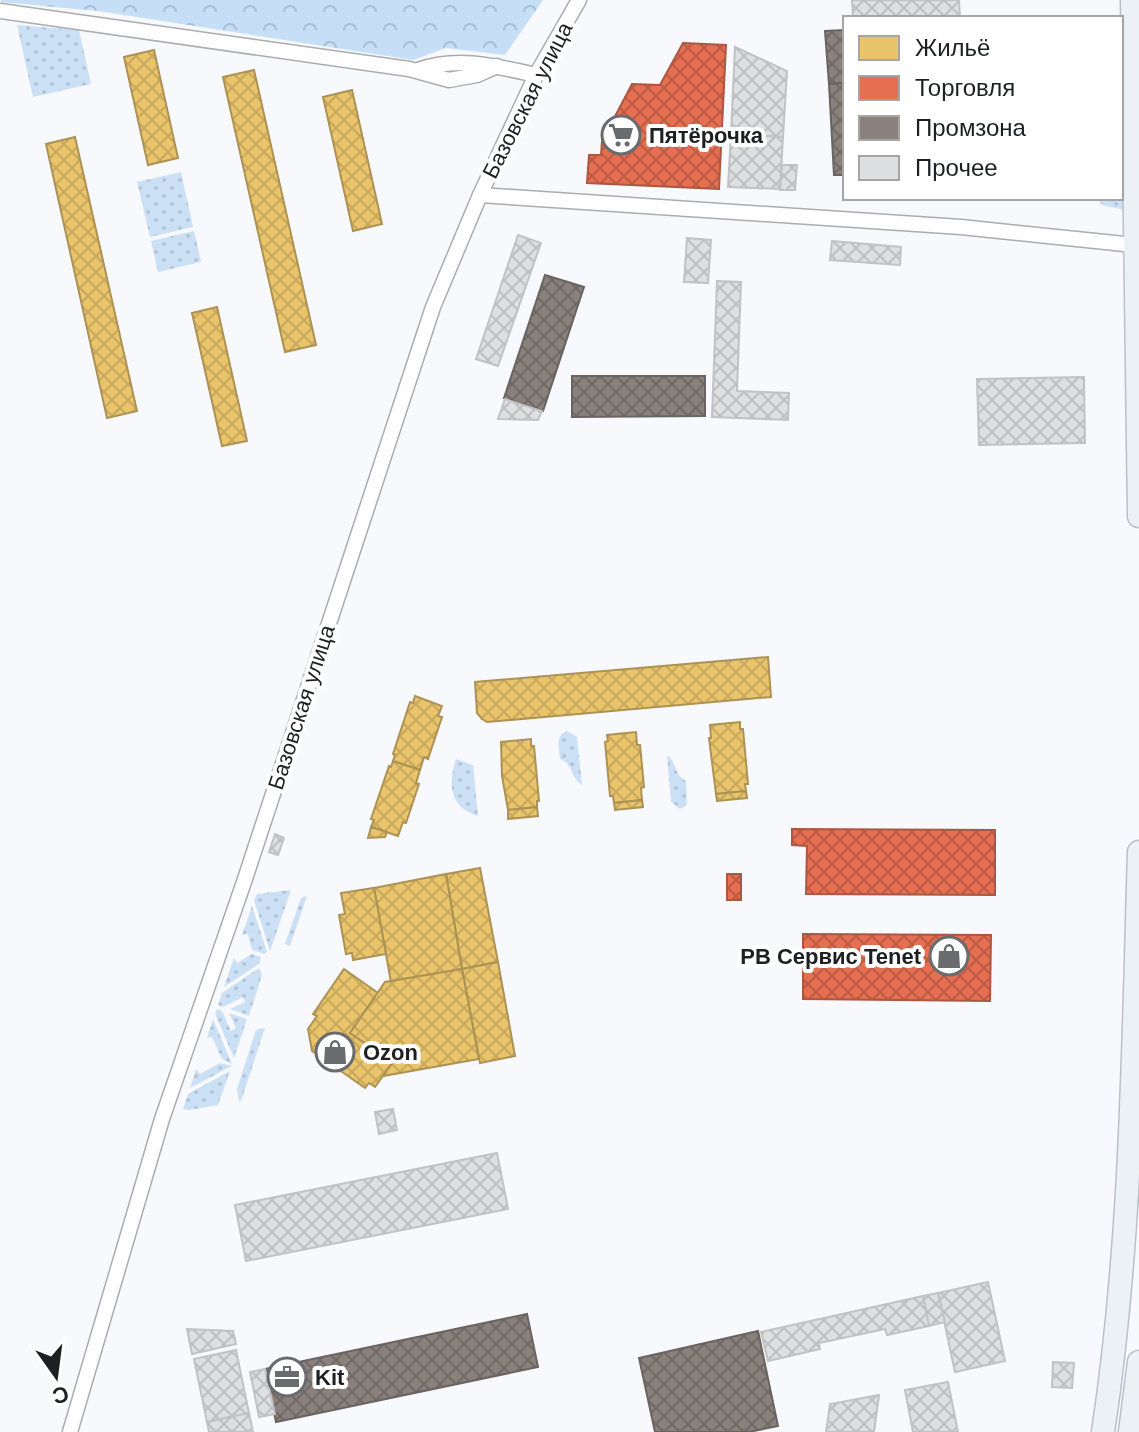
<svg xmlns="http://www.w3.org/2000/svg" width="1139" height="1432" font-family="Arial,sans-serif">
<defs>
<pattern id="grass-dots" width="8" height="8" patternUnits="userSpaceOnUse" patternTransform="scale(2)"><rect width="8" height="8" fill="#cce0f5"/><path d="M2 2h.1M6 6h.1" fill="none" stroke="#afc0d2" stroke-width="1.8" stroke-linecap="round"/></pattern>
<pattern id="forest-crowns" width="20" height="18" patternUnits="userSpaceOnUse" patternTransform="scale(2)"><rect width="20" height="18" fill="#c6def6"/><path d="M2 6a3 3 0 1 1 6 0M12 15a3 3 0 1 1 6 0" fill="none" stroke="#aabed3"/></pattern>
<pattern id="homes-cross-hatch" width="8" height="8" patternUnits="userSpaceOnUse" patternTransform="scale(2)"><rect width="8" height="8" fill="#e9c46a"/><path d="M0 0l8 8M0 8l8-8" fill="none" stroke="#c7a85c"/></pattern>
<pattern id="shops-cross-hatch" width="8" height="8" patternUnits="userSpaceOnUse" patternTransform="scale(2)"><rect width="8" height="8" fill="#e76f51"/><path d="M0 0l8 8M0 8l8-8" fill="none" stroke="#bb5b43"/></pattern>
<pattern id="industry-cross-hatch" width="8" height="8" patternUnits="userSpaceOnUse" patternTransform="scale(2)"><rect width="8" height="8" fill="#8a817c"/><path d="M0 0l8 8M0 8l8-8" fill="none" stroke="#706965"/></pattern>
<pattern id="building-cross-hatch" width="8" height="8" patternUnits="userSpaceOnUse" patternTransform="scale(2)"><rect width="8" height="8" fill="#dddfe1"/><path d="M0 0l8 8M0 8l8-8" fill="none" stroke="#bdbfc1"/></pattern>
</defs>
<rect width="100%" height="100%" fill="#f7f9fc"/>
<g fill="url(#grass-dots)">
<path d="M17,25L79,30L91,84L33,97Z"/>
<path d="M1123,39L1124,210L1102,205L1097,198H1121Z"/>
<path d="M181,172L193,227L150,237L137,182Z"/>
<path d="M194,231L201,262L158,272L151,241Z"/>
<path d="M567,731L577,737L582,785C570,778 574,764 560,759C559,748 555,735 567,731Z"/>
<path d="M667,755C677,762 673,774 686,781L687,805L680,809L671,802Z"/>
<path d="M456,759L473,765L478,816C449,807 448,784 456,759Z"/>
<path d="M291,890L270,951L254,900L257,894Z"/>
<path d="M307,896L290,946L285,944L301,898Z"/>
<path d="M252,906L267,952L264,954L252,950L248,934L242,935Z"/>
<path d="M252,954L261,957L259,964L224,987L234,958L237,963Z"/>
<path d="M259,968L262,975L249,1016L230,1009L245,1002L243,997L223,1007L218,1005L222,993Z"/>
<path d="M217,1009L222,1011L231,1031L236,1028L229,1013L247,1019L234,1058L215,1014Z"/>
<path d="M213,1019L232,1064L222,1059L212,1037L207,1038Z"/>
<path d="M265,1028L241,1101H239L237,1089L256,1030Z"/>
<path d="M220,1063L232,1066L190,1088L196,1069L200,1074Z"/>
<path d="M230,1071L218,1105L189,1110L183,1109L188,1094Z"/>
</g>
<path fill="url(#forest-crowns)" d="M1,0H543L505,55L446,48L413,60L98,11L1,2Z"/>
<g fill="url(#homes-cross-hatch)" stroke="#ac9254" stroke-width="2">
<path d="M154,50L178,158L148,165L124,57Z"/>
<path d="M254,70L316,345L285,352L223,77Z"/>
<path d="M352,90L382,224L353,231L323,97Z"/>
<path d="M75,137L137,411L107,418L46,144Z"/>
<path d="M217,307L247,441L222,446L192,313Z"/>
<path d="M768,657L771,697L487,722L482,719L477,713L475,682Z"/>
<path d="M415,696L442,706L438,716L442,717L428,759L424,757L420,770L393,761L395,755L393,754L410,702L413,703Z"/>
<path d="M740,722V729H743L748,784H745L746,791L716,794L709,738H711L710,725Z"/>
<path d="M636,732L637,745H640L644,787L641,788L642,800L614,803L613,796H610L605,742L608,741L607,735Z"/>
<path d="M531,739V746H534L539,801H537V807L508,810L502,776L501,742Z"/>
<path d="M393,761L420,770L416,783L419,784L406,823L403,822L398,836L371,827L374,820L371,819L389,766L391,767Z"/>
<path d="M746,791L747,798L717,801L716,794Z"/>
<path d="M642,800L643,807L615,810L614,803Z"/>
<path d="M537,807L538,816L508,819V810Z"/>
<path d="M371,827L387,832L385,837L368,838Z"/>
<path d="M480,868L498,962L462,969L446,874Z"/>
<path d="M446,874L462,969L391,982L374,888Z"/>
<path d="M374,888L386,954L353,960L352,953L346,954L339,915L345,914L341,893Z"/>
<path d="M498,962L515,1056L480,1063L462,969Z"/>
<path d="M344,969L378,993L350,1033L393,1062L375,1087L369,1083L365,1088L312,1051L308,1029L317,1016L313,1014Z"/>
<path d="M462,969L479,1059L383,1076L393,1062L350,1033L385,982Z"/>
</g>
<g fill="url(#shops-cross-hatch)" stroke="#aa5743" stroke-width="2">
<path d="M683,43L726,45L719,189L587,183L589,155H601L602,141L632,84L660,85Z"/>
<path d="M792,829L995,830V895L806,894L807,846L792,845Z"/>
<rect x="727" y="874" width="14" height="26"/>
<path d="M803,934L991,935L990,1001L803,999Z"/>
</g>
<g fill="url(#industry-cross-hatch)" stroke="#696461" stroke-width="2">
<path d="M845,30V83L829,84L825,31Z"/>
<path d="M845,83V175H834L829,84Z"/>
<path d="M545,275L584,287L543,411L504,398Z"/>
<path d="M572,376H705V416L572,417Z"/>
<path d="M527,1314L538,1367L276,1422L265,1369Z"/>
<path d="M758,1331L778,1426L749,1432H655L639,1358Z"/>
</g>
<g fill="url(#building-cross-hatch)" stroke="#c0c2c4" stroke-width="2">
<path d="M852,0H959L960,18H853Z"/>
<path d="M735,47L787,71L783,137L731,134Z"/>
<path d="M731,134L783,137L780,189L728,187Z"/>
<path d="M782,165H797L795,190H780Z"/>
<path d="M518,235L541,243L498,366L476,359Z"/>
<path d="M687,238L711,240L708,283L684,282Z"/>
<path d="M832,241L901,247L900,265L830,260Z"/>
<path d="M717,281L741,282L737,391L789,393L788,420L712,417Z"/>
<path d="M1084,377L1085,443L979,445L977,379Z"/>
<path d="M505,399L542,411L538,420L498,419Z"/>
<path d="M275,834L284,838L278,855L269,852Z"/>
<path d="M393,1109L397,1130L379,1134L375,1112Z"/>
<path d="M497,1153L508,1209L246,1261L235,1205Z"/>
<path d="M988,1282L1005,1361L955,1372L938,1293Z"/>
<path d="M938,1293L945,1322L929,1326L923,1296Z"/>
<path d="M923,1296L929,1326L887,1335L885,1329L819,1343L820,1349L768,1361L761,1332Z"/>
<path d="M187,1329L233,1331L236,1344L192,1354Z"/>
<path d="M236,1350L249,1413L207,1422L194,1359Z"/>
<path d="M1053,1362L1074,1363L1072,1388L1052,1387Z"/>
<path d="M265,1369L275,1414L259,1417L250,1372Z"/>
<path d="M948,1382L958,1432H913L905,1390Z"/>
<path d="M879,1395L874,1432H826L830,1404Z"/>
<path d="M249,1413L253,1432H209L207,1422Z"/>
</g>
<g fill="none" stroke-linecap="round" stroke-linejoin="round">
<g stroke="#abacae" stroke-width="17">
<g id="minor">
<path d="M0,11L409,69L449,80L477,75L497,66"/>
<path d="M418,70C458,56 495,66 536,75"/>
<path d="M480,195L961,227L1134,245"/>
<path d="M70,1432L162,1119L245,879L433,307L480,195L536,75L579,0"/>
</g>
</g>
<g stroke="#b9c0c7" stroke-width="25">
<g id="trunk">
<path d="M1132,0L1139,516"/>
<path d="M1103,1432C1132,1241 1133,1045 1139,852"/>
<path d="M1130,1432L1139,1362"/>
</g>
</g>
<use href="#minor" stroke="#fefeff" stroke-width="14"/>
<use href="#trunk" stroke="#ecf1f6" stroke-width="22"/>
</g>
<defs>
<g id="supermarket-ring" transform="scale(2)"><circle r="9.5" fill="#fff" stroke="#696b6e" stroke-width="1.5"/><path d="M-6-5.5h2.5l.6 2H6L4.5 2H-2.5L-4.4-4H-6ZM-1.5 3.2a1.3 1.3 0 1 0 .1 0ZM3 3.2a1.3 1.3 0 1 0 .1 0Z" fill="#696b6e"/></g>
<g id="shop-ring" transform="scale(2)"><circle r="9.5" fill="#fff" stroke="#696b6e" stroke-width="1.5"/><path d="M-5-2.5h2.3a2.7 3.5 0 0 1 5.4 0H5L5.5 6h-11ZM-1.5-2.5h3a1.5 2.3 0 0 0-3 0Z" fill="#696b6e"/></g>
<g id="office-ring" transform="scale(2)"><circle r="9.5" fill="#fff" stroke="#696b6e" stroke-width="1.5"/><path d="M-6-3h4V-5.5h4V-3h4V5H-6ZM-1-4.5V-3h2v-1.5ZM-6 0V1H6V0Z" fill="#696b6e"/></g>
</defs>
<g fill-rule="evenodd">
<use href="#supermarket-ring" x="621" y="135"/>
<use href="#shop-ring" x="949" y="956"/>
<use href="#shop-ring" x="335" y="1052"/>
<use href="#office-ring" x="287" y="1377"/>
</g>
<g text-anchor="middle" stroke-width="8" stroke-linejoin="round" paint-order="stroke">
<g font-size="22" fill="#1d1f21" stroke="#fff">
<text transform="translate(527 100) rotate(-63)" y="8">Базовская улица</text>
<text transform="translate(301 707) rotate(-72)" y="8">Базовская улица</text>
</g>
<g font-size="22" font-weight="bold" fill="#1d1f21" stroke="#fff" text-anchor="start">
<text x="649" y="143">Пятёрочка</text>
<text x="921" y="964" text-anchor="end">PB Сервис Tenet</text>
<text x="363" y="1060">Ozon</text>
<text x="315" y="1385">Kit</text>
</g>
</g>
<rect x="843" y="16" width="280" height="184" fill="#ffffff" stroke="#a5a5a6" stroke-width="2"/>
<rect x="859" y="36" width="40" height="24" fill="#e9c46a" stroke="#a5a5a6" stroke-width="2"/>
<text x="915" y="56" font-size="24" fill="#1d1f21">Жильё</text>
<rect x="859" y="76" width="40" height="24" fill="#e76f51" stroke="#a5a5a6" stroke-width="2"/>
<text x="915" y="96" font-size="24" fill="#1d1f21">Торговля</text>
<rect x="859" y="116" width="40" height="24" fill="#8a817c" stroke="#a5a5a6" stroke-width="2"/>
<text x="915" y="136" font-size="24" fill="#1d1f21">Промзона</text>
<rect x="859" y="156" width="40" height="24" fill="#dddfe1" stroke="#a5a5a6" stroke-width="2"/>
<text x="915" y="176" font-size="24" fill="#1d1f21">Прочее</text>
<g transform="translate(56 1376) rotate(166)" stroke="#ffffff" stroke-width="6" paint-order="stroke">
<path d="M0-6L14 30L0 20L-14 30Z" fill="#1d1f21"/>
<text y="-12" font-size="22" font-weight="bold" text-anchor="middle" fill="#1d1f21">С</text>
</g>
</svg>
